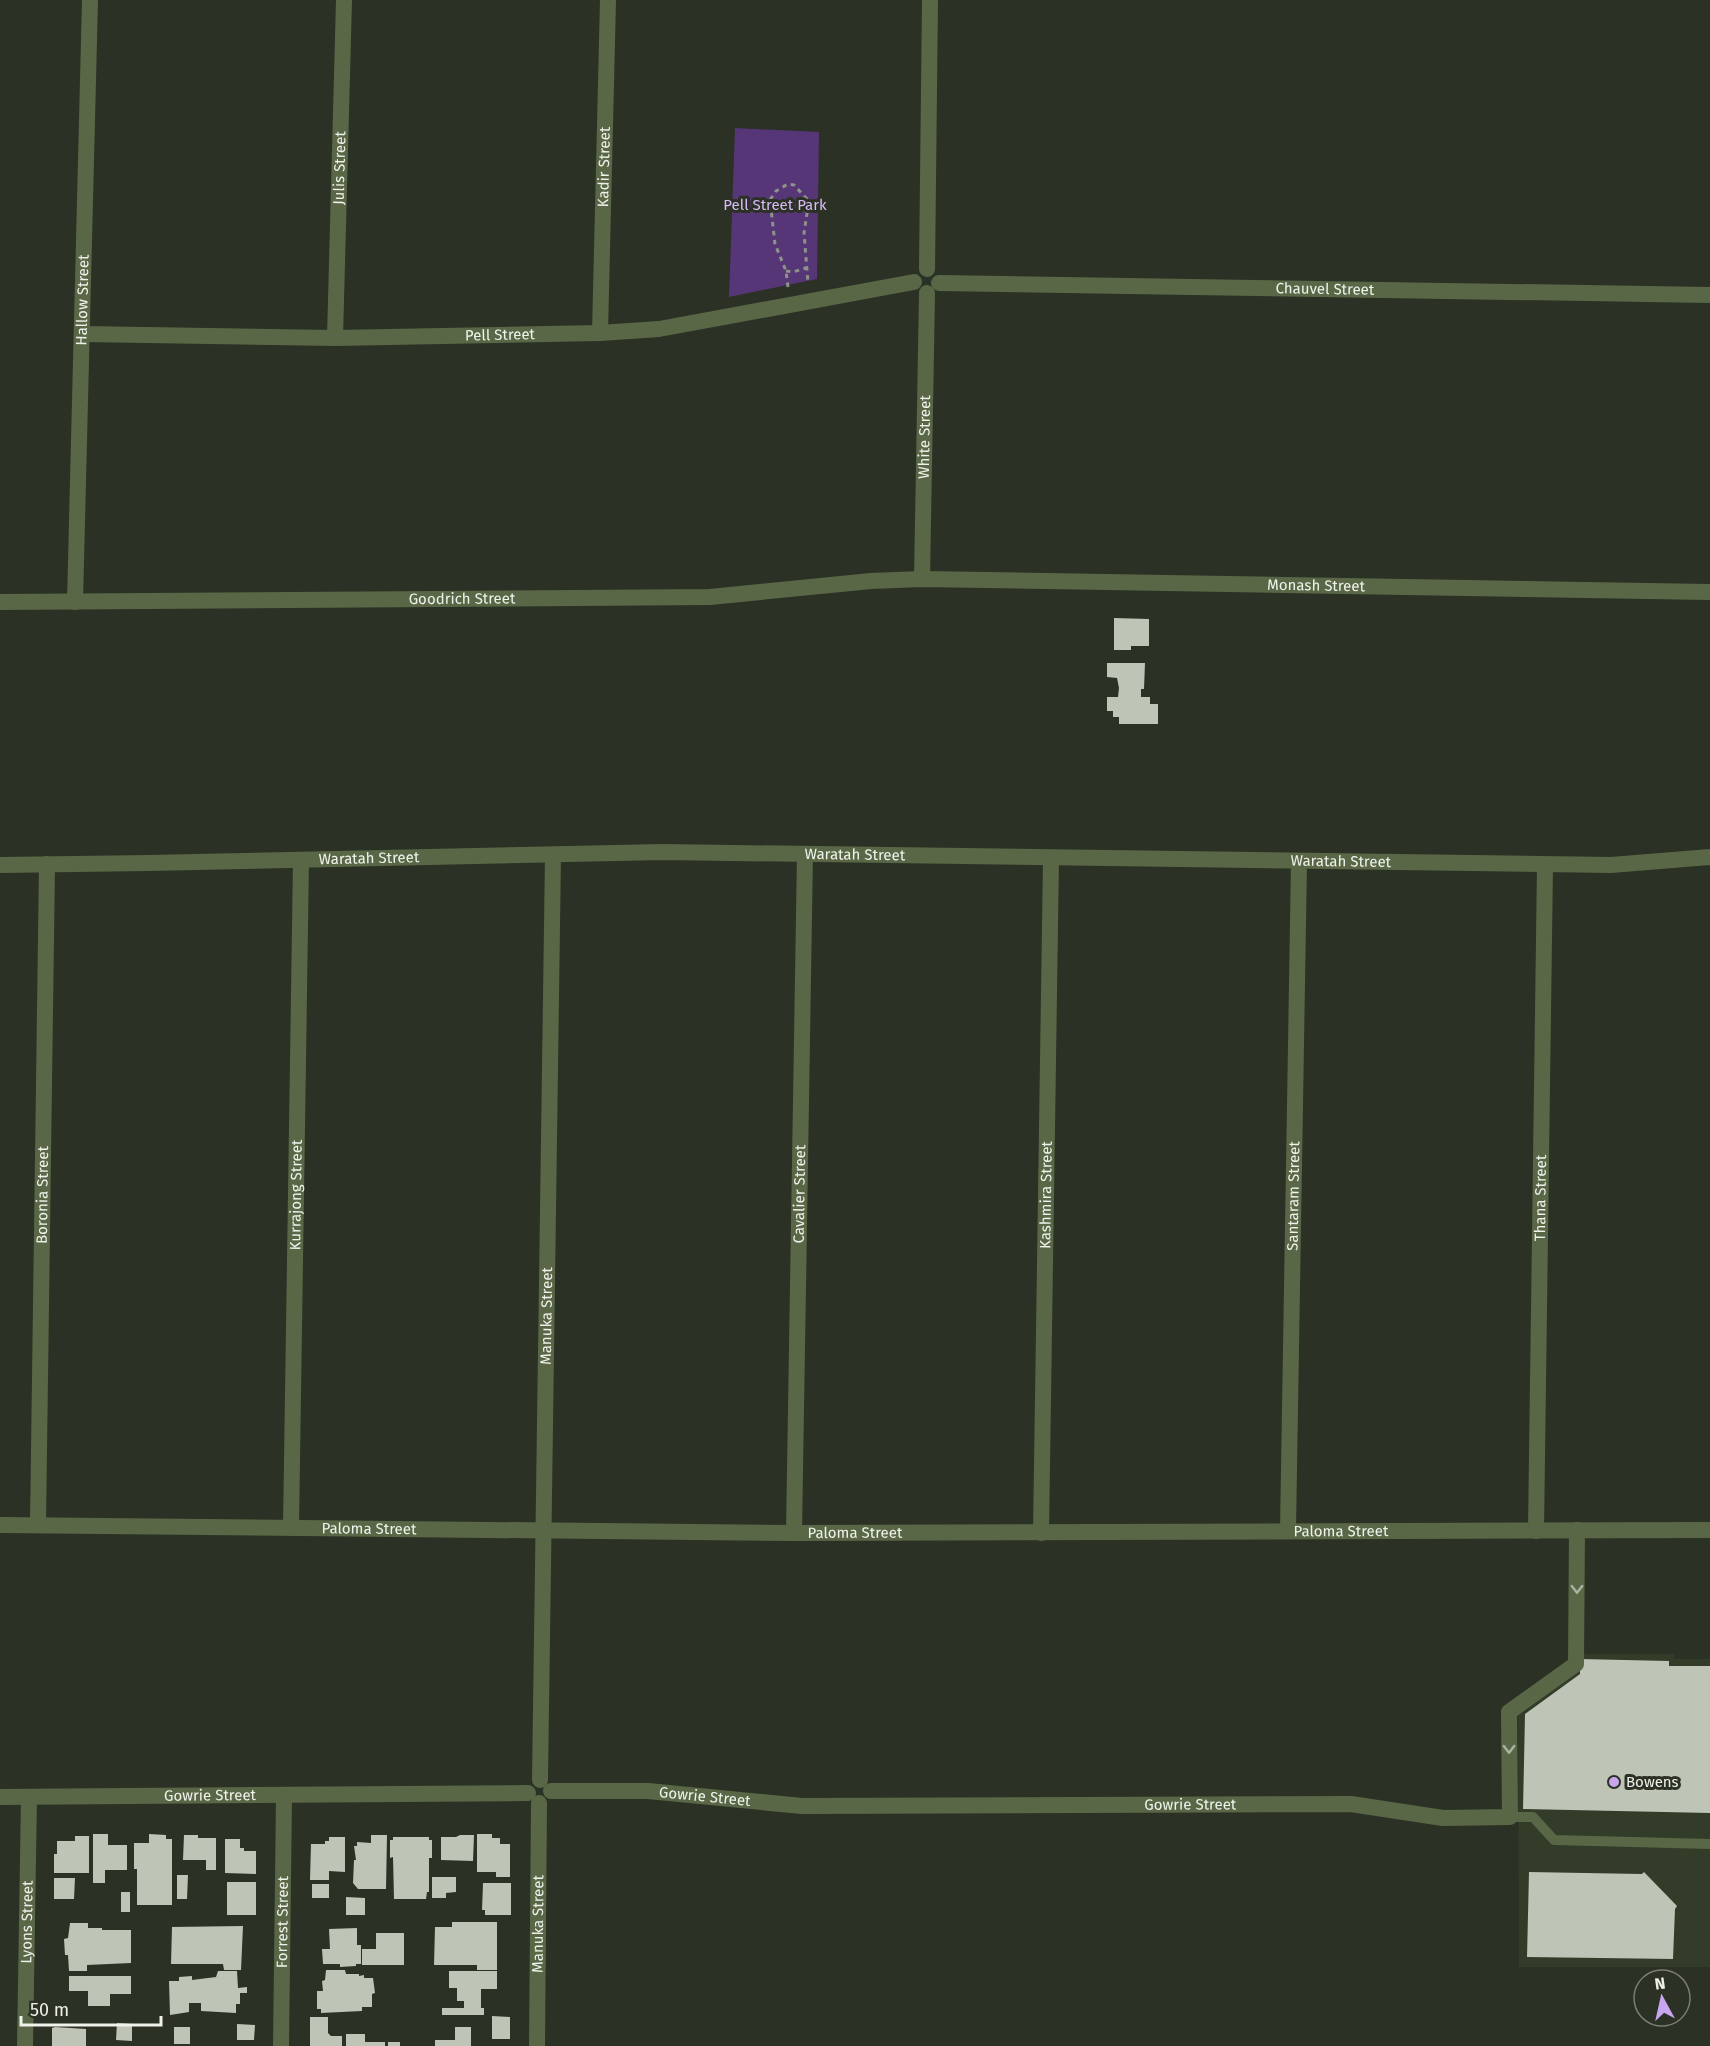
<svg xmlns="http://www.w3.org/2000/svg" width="1710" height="2046" font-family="'Fira Sans',sans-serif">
<rect width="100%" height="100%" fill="#2c3125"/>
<path fill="#333b29" d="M1580,1654H1674V1659H1710V1967H1519L1518,1716L1580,1670Z"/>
<path fill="#563676" d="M735,128L819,132L817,279L729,297Z"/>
<g fill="#bec4b6">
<path d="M1114,618L1149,619V646H1131V650H1114Z"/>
<path d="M1107,663H1145L1144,689H1141V697H1150V704H1158V724H1119V717H1113V711H1107V697H1118L1119,688L1117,678L1107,677Z"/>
<path d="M1580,1659L1669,1661V1666H1710V1813L1523,1809L1525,1714L1580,1674Z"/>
<path d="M93,1834H108V1845H127V1870H105V1883H93Z"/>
<path d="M149,1834L166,1835V1839H172V1905H137V1869H134V1843H149Z"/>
<path d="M477,1834H492V1838H500V1844H510V1877H496V1872H477Z"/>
<path d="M184,1835H198V1838H216V1870H206V1860H183Z"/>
<path d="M371,1835H387L386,1889H358L353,1883L354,1860H356L354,1846H357V1842L371,1843Z"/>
<path d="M460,1835H474L473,1861L441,1860V1837H456Z"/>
<path d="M75,1836H89V1873H54V1854H57V1841H75Z"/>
<path d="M329,1837H345V1872L329,1871V1880H310L311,1844H325V1841H329Z"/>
<path d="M393,1837H429V1840H432V1858H429V1892H427L426,1899H394L393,1857L390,1858V1840H393Z"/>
<path d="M225,1839H240V1848H244V1851H256V1874L225,1873Z"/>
<path d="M1529,1872L1642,1874L1644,1872L1677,1906L1675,1909L1673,1959L1527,1957Z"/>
<path d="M177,1875H188L187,1899H177Z"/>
<path d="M432,1877H456V1892L446,1893V1898H432Z"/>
<path d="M54,1878H75L74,1899H54Z"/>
<rect x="227" y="1882" width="29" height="33"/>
<path d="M483,1883H511V1915H485V1910H482Z"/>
<rect x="312" y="1884" width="17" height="14"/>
<rect x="121" y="1892" width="9" height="20"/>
<path d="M346,1897L365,1898V1915H346Z"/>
<path d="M452,1922H497V1970H477V1965H434L435,1927H452Z"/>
<path d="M70,1923H88V1928H102V1930H131V1963L87,1965V1971H69L68,1955H65L64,1939L68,1938Z"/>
<path d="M243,1926L241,1970H224L223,1964H171L172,1927Z"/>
<path d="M357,1928V1945H361V1964H356V1966L340,1967V1964H323L322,1949H330L329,1929Z"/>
<path d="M376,1933H404V1965H362V1949H376Z"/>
<path d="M326,1970H345L346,1974H359V1976L364,1975V1978H373L375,1993L372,1994V2007H362V2011L321,2013V2009H317V1991H323L322,1981L325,1980Z"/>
<path d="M218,1971H237L238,1988L247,1987V1993H240V2004H236V2013L201,2011V2003H189V2012L170,2015L169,1981H179V1977L192,1976V1980L216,1977Z"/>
<path d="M449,1971H497V1989H481V2008H484V2015H442V2008H464V2001H457V1988H449Z"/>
<path d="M69,1976H131V1994H110V2006H88V1991H69Z"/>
<path d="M492,2016L510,2017V2039H492Z"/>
<path d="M310,2017H328V2033L331,2036H342V2046H310Z"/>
<path d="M117,2023L132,2024V2041L116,2040Z"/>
<path d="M237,2024L255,2025L254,2040H237Z"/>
<path d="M55,2027L86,2029V2046H52V2028Z"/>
<rect x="174" y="2027" width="16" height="17"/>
<path d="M455,2027H471V2046H435V2040H455Z"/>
<path d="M346,2034H365V2042H385V2046H346Z"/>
<rect x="388" y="2042" width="12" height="4"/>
</g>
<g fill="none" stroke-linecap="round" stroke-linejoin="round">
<g stroke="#8e9389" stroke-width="3" stroke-dasharray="4.5 4.5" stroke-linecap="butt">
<path d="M786,271L793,272L806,268"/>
<path d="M788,287L786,271L775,244L770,200L776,191L788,184L794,185L807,199L808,207L804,233L808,283"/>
</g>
<path stroke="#596746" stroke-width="10" d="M1510,1817H1533L1554,1840L1710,1844"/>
<g stroke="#596746" stroke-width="16">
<path d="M927,269L930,0"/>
<path id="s1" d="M939,283L1710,295"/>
<path id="s2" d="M600,333L608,0"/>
<path id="s3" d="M82,334L335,338L600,333L659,329L914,282"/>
<path id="s4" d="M335,338L344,0"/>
<path id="s5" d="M922,579L927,293"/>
<path id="s6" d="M0,602L710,597L871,581L922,579L1710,592"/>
<path id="s7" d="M75,602L90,0"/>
<path id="s8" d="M0,865L149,863L663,852L1611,865L1710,857"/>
<path id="s9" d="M0,1525L794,1533L1710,1530"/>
<path id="s10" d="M38,1525L47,864"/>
<path id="s11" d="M291,1528L301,860"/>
<path id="s12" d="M1288,1530L1299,862"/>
<path id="s13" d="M1536,1531L1545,865"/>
<path id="s14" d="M794,1533L805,854"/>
<path id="s15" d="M1041,1533L1051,858"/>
<path id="s16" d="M540,1780L553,855"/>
<path id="s17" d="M551,1791H648L802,1806L1351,1804L1443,1818L1510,1817L1509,1712L1576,1664L1577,1530"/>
<path id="s18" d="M0,1797L528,1793"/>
<path id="s19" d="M25,2046L29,1797"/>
<path id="s20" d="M281,2046L284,1796"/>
<path id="s21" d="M537,2046L539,1803"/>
</g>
</g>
<defs><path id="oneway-chevron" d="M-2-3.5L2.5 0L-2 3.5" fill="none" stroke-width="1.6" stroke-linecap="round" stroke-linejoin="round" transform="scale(1.5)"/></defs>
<g stroke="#abb3a0">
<use href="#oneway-chevron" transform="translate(1577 1589) rotate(90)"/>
<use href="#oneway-chevron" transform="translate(1509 1749) rotate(90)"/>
</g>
<circle fill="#c7a6ef" stroke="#2c3125" stroke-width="2" cx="1614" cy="1782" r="6"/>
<g text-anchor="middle" stroke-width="6" stroke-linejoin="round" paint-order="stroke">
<g font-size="15" fill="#eef2ea" stroke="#2c3125">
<text dy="5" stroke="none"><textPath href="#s2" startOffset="166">Kadir Street</textPath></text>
<text dy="5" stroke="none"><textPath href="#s4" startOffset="170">Julis Street</textPath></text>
<text dy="5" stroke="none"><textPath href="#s1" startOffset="386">Chauvel Street</textPath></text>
<text dy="5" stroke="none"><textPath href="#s7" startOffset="302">Hallow Street</textPath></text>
<text dy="5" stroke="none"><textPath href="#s3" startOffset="418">Pell Street</textPath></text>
<text dy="5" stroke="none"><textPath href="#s5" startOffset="142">White Street</textPath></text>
<text dy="5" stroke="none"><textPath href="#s6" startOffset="1317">Monash Street</textPath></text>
<text dy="5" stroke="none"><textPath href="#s6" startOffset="462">Goodrich Street</textPath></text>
<text dy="5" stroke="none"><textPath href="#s8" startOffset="855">Waratah Street</textPath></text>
<text dy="5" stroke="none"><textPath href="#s8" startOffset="369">Waratah Street</textPath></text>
<text dy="5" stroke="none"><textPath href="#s8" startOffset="1341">Waratah Street</textPath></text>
<text dy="5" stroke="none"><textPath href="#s11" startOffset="333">Kurrajong Street</textPath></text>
<text dy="5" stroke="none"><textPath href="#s14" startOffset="339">Cavalier Street</textPath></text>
<text dy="5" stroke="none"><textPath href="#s10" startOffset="330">Boronia Street</textPath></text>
<text dy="5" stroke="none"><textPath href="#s15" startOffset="338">Kashmira Street</textPath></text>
<text dy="5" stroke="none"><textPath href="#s12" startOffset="334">Santaram Street</textPath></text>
<text dy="5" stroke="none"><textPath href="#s13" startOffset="333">Thana Street</textPath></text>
<text dy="5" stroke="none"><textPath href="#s16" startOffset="464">Manuka Street</textPath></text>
<text dy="5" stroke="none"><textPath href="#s9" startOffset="369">Paloma Street</textPath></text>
<text dy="5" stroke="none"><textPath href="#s9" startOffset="1341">Paloma Street</textPath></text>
<text dy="5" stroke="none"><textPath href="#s9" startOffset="855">Paloma Street</textPath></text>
<text dy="5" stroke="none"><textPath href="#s18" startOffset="210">Gowrie Street</textPath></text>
<text dy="5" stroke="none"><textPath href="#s17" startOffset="154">Gowrie Street</textPath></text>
<text dy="5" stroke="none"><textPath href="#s17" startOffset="640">Gowrie Street</textPath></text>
<text dy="5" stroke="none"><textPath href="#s20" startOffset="124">Forrest Street</textPath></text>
<text dy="5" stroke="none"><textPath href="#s19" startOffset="124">Lyons Street</textPath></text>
<text dy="5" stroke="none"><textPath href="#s21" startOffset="122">Manuka Street</textPath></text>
</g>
<g font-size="15" fill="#d7bcf8" stroke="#2c3125">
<text x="775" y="210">Pell Street Park</text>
</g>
<g font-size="15" fill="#eef2ea" stroke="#2c3125" text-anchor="start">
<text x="1626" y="1787">Bowens</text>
</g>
</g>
<g transform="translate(1662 1998) rotate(352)"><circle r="28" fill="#2c3125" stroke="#7a7e74" stroke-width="1.5"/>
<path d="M0-4.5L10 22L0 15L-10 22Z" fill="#c7a6ef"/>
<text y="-9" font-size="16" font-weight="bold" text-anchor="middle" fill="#eef2ea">N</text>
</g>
<path d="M21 2016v9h140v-9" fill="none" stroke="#eef2ea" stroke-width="3"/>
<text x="30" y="2016" font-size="18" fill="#eef2ea" stroke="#2c3125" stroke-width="4.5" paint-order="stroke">50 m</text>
</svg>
